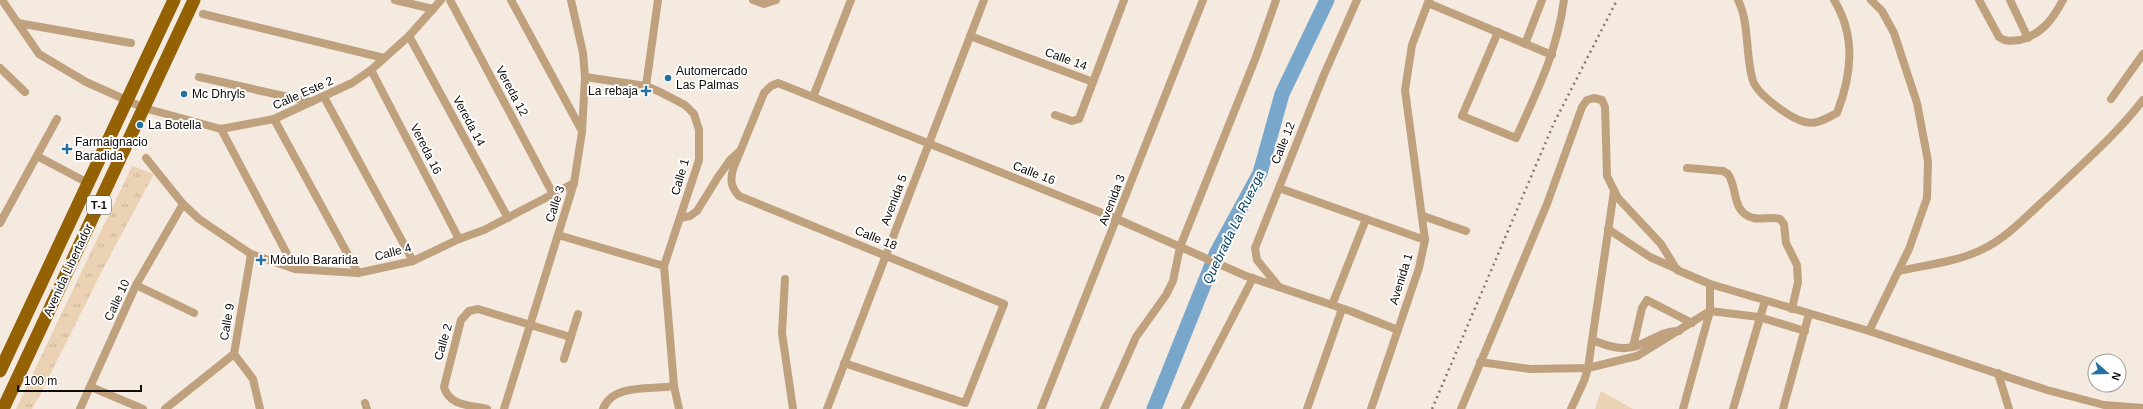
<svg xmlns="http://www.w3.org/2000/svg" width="2143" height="409" font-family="Arial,sans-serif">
<defs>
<pattern id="park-tufts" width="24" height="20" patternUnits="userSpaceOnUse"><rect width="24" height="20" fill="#ecd2b4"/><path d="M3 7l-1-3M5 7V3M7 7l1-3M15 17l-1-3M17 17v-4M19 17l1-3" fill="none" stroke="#c9b399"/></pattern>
</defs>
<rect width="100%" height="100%" fill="#f4eadf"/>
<path fill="#ecd2b4" d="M1601,391L1633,409H1595Z"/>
<path fill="url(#park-tufts)" d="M132,166L154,174L104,267L39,397L32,409H16Z"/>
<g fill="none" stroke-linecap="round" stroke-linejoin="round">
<path stroke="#79a7cc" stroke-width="15" d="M1154,409L1217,252L1260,173L1282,94L1327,0"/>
<g stroke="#bfa17e" stroke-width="8">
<path d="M2,0L39,54L86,82L144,108L221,129L274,119L352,83L371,70L409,36L441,0"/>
<path d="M395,0L433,9"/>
<path d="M450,0L553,194"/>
<path d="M511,0L582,131"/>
<path d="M753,0L764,4L776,0"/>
<path d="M1738,0C1750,24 1745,56 1753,81C1758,95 1791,119 1805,122C1817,125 1827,118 1837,113C1852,74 1856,36 1834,0"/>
<path d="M1979,0L1999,37C2005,42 2012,41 2020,40C2042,34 2053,19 2063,0"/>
<path d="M2010,0L2028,38"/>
<path d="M1428,3L1552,55"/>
<path d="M203,14L384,58"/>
<path d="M18,23L131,43"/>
<path d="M1498,32L1462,116L1516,138C1537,91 1557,52 1564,0"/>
<path d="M409,36L508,218"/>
<path d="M970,36L1093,82L1124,0"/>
<path d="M1525,44L1542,0"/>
<path d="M0,68L25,92"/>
<path d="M371,70L459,239"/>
<path d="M199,77L311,102"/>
<path d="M585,77L646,86L660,92L685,105L694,114L699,130V160L664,266L674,386L679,409"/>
<path d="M646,86L658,0"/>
<path d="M324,97L413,261"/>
<path d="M813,97L851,0"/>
<path d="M2111,99L2143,54"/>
<path d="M1055,115L1072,121L1079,119L1093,82"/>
<path d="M274,119L358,273"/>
<path d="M221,129L295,269"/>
<path d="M37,156L88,183"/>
<path d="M146,158L183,204L199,219L251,254L295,269L358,273L413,261L459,239L484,230L574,183"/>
<path d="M1687,168L1723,171L1728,174C1738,188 1731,212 1753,218C1762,220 1771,216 1780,219L1784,224L1786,243L1797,265L1798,282L1792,309"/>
<path d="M1279,188L1425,240"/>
<path d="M1614,191L1588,368L1637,356L1710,311V284"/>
<path d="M1423,216L1466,231"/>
<path d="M680,218L690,216L697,211L718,177L730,160L740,151"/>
<path d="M0,223L57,119"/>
<path d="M1608,229L1650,257L1677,269"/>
<path d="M558,235L664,266"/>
<path d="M1899,271C1926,265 1956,262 1981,250C2009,237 2029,213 2052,193C2083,163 2117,134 2143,100"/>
<path d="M785,279L782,333L793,409"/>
<path d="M136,285L194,313"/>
<path d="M1279,287L1257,260L1255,248L1323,77L1357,0"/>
<path d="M1332,305L1366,219"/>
<path d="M1869,331L1909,249L1927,198L1928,161L1917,103L1894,33L1882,11L1871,0"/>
<path d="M1592,340C1603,344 1615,349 1626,348C1646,347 1659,330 1679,331"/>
<path d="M1633,347L1642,308L1647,300L1692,323"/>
<path d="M234,354L253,379L260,409"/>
<path d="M564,359L578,314"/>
<path d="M1480,362L1530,369L1588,368L1584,381L1571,409"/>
<path d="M844,363L965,403L1004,304L739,196C731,187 730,181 733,169L764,93L771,86L778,83L1117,219L1246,276L1350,311L1398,330"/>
<path d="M1998,373L2009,409"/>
<path d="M91,387L143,409"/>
<path d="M365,403L367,409"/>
<path d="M80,409L136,285L183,204"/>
<path d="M165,409L234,354L251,254"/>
<path d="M487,409C470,405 449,406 444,387L461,320L469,311L478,309L570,337"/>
<path d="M504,409L574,183L582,132L585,77L583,53L571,0"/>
<path d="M603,409C613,383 651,390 674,386"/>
<path d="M827,409L984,0"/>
<path d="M1041,409L1203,0"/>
<path d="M1104,409L1136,337L1166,295L1173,281L1180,247L1256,57L1276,0"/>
<path d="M1185,409L1253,278"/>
<path d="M1307,409L1342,309"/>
<path d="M1371,409L1419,268L1425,240L1405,90L1412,45L1429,0"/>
<path d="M1461,409L1547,204L1582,107L1587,100L1594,98L1602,100L1605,107L1607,176L1618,198L1661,244L1677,270L1710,284L1869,331L2047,390L2104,405L2143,408"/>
<path d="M1683,409L1710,311L1759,317L1805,331"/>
<path d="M1733,409L1765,301"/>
<path d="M1783,409L1809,314"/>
</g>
<g stroke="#956105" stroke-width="13">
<path d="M0,371L174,0"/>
<path d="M3,409L194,0"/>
</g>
<path stroke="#807a72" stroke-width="2.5" stroke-dasharray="2 4" stroke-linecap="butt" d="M1432,409L1554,123L1617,0"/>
</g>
<g fill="#2570a3" stroke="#fff" stroke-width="1.5">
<circle cx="668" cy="78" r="4"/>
<path d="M644 85h4v4h4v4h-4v4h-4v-4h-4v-4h4z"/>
<circle cx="184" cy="94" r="4"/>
<circle cx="140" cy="125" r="4"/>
<path d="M65 143h4v4h4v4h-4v4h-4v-4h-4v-4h4z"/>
<path d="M259 254h4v4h4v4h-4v4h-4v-4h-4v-4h4z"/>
</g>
<g text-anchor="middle" stroke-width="4" stroke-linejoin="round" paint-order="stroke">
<rect fill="#fff" stroke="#565451" stroke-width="1" x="87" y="196" width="24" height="18" rx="3"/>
<g font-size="11" font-weight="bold" fill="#0e0b07">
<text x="99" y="209">T-1</text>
</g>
<g font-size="12" fill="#0e0b07" stroke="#fff">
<text transform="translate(1066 59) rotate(20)" y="4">Calle 14</text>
<text transform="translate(512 91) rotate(62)" y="4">Vereda 12</text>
<text transform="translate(303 93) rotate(-24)" y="4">Calle Este 2</text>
<text transform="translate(469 121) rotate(62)" y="4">Vereda 14</text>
<text transform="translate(1283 143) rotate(-68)" y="4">Calle 12</text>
<text transform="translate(426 149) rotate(63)" y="4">Vereda 16</text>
<text transform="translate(1034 173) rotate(21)" y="4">Calle 16</text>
<text transform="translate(680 177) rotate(-74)" y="4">Calle 1</text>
<text transform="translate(894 200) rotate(-69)" y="4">Avenida 5</text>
<text transform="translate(1112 200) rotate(-69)" y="4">Avenida 3</text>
<text transform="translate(555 204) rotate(-72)" y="4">Calle 3</text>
<text transform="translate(876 238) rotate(22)" y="4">Calle 18</text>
<text transform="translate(393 252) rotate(-15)" y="4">Calle 4</text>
<text transform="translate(68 270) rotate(-65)" y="4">Avenida Libertador</text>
<text transform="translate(1401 279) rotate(-73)" y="4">Avenida 1</text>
<text transform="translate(117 300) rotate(-65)" y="4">Calle 10</text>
<text transform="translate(227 322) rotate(-80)" y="4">Calle 9</text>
<text transform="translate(443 342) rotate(-74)" y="4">Calle 2</text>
</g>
<g font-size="12" fill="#0e0b07" stroke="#fff" text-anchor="start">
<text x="676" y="75">Automercado<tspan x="676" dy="14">Las Palmas</tspan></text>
<text x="638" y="95" text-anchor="end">La rebaja</text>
<text x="192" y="98">Mc Dhryls</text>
<text x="148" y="129">La Botella</text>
<text x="75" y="146">Farmaignacio<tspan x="75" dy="14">Baradida</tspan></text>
<text x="270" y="264">Módulo Bararida</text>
</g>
<g font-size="13" font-style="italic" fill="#033f62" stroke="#fff">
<text transform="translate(1233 227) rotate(-64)" y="5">Quebrada La Ruezga</text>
</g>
</g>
<g transform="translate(2107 373) rotate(110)"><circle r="19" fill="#ffffff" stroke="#9f9d9c"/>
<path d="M0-3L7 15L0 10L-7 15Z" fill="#2570a3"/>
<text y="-6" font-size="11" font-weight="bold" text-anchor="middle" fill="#0e0b07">N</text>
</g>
<path d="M18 385v6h123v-6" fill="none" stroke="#0e0b07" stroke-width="2"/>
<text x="24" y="385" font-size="12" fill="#0e0b07" stroke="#ffffff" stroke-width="3" paint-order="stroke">100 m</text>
</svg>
